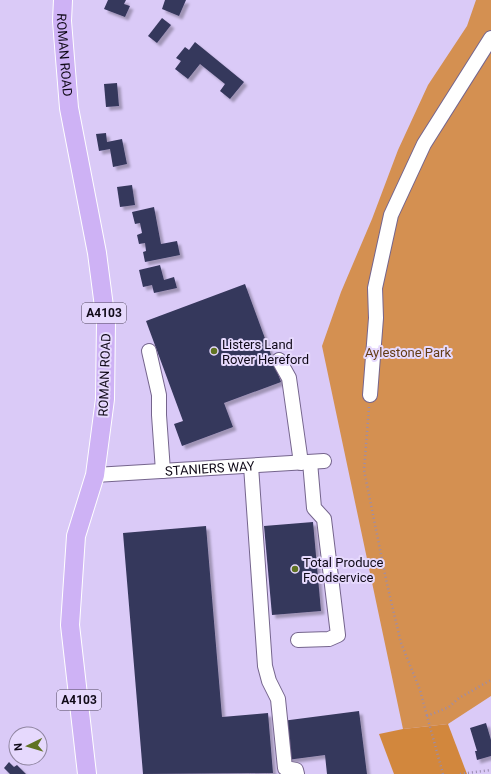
<svg xmlns="http://www.w3.org/2000/svg" width="491" height="774" font-family="Roboto,sans-serif">
<defs>
<filter id="shadow"><feDropShadow dx="3.5" dy="3.5" stdDeviation="1" flood-color="#0004"/></filter>
</defs>
<rect width="100%" height="100%" fill="#dacaf7"/>
<path fill="#d49051" d="M476,0H491V696L448,724L403,729L322,346L341,292L372,219L398,150L428,85L467,26Z"/>
<path fill="#d2873d" d="M448,724L467,774H394L379,734L403,729Z"/>
<g fill="#36375c" filter="url(#shadow)">
<path d="M108,0H126L124,4L130,6L125,17L104,9Z"/>
<path d="M165,0H186L179,16L162,9Z"/>
<path d="M162,18L171,25L157,43L148,36Z"/>
<path d="M195,42L244,82L230,99L220,91L225,84L200,64L188,79L175,69L181,61L176,58L185,47L189,50Z"/>
<path d="M117,83L119,106L106,107L104,84Z"/>
<path d="M106,133L107,142L122,139L127,164L113,167L110,149L99,151L96,134Z"/>
<path d="M132,185L135,205L120,207L117,187Z"/>
<path d="M154,207L161,244L177,241L180,255L145,262L143,252L146,251L145,243L139,244L137,235L142,233L140,223L135,224L132,212Z"/>
<path d="M160,265L164,280L174,277L177,288L154,293L152,285L143,287L139,270Z"/>
<path d="M245,284L281,382L224,403L233,427L182,446L174,424L183,421L146,321Z"/>
<path d="M313,522L321,611L272,615L264,526Z"/>
<path d="M206,526L222,717L268,713L273,773L143,774L123,533Z"/>
<path d="M359,711L367,774H327L325,755L287,760L282,721Z"/>
<path d="M486,723L491,740V756L477,760L475,751H477L470,728Z"/>
<path d="M9,762L14,767L17,765L26,774H10L4,768Z"/>
</g>
<g fill="none" stroke-linecap="round" stroke-linejoin="round">
<g stroke="#75658d" stroke-width="16">
<g id="minor">
<path d="M149,351L159,395V415L163,471"/>
<path d="M279,360L289,378L301,463"/>
<path d="M370,395L376,318L375,288L391,215L424,144L491,38"/>
<path d="M251,466L265,666L269,681L278,699L285,768L296,770L297,774"/>
<path id="s1" d="M95,475L324,461"/>
<path d="M298,640L329,639L338,635L324,519L314,508L310,462"/>
</g>
</g>
<g stroke="#fff" stroke-width="20">
<g id="major">
<path id="s2" d="M63,0L62,21L69,108L97,253L106,322L105,399L95,475L76,536L70,625L87,774"/>
</g>
</g>
<g stroke="#998caf" stroke-width="2.5" stroke-dasharray="1 3" stroke-linecap="butt">
<path d="M369,407L364,470L387,584L401,643L420,690L427,716"/>
<path d="M443,774L427,716L449,707L459,698L491,680"/>
<path d="M460,774L491,770"/>
</g>
<use href="#minor" stroke="#fff" stroke-width="14"/>
<use href="#major" stroke="#ceb2f5" stroke-width="18"/>
</g>
<g fill="#607322" stroke="#e6d9fd" stroke-width="1.5">
<circle cx="214" cy="351" r="4"/>
<circle cx="295" cy="569" r="4"/>
</g>
<g text-anchor="middle" stroke-width="4" stroke-linejoin="round" paint-order="stroke">
<g fill="#e6d9fd" stroke="#50475c" stroke-width="1">
<rect x="82" y="303" width="44" height="20" rx="3"/>
<rect x="57" y="690" width="44" height="20" rx="3"/>
</g>
<g font-size="12" font-weight="bold" fill="#0f0917">
<text x="104" y="317">A4103</text>
<text x="79" y="704">A4103</text>
</g>
<g font-size="13" fill="#0f0917" stroke="#e6d9fd">
<text dy="5" stroke="none"><textPath href="#s2" startOffset="55">ROMAN ROAD</textPath></text>
<text transform="translate(104 375) rotate(-88)" y="5">ROMAN ROAD</text>
<text dy="5" stroke="none"><textPath href="#s1" startOffset="115">STANIERS WAY</textPath></text>
</g>
<g font-size="13" fill="#0f0917" stroke="#e6d9fd" text-anchor="start">
<text x="222" y="349">Listers Land<tspan x="222" dy="15">Rover Hereford</tspan></text>
<text x="303" y="567">Total Produce<tspan x="303" dy="15">Foodservice</tspan></text>
</g>
<g font-size="13" fill="#633c15" stroke="#e6d9fd">
<text x="408" y="357">Aylestone Park</text>
</g>
</g>
<g transform="translate(28 746) rotate(265)"><circle r="19" fill="#e6d9fd" stroke="#9086a1"/>
<path d="M0-3L7 15L0 10L-7 15Z" fill="#607322"/>
<text y="-6" font-size="11" font-weight="bold" text-anchor="middle" fill="#0f0917">N</text>
</g>
</svg>
